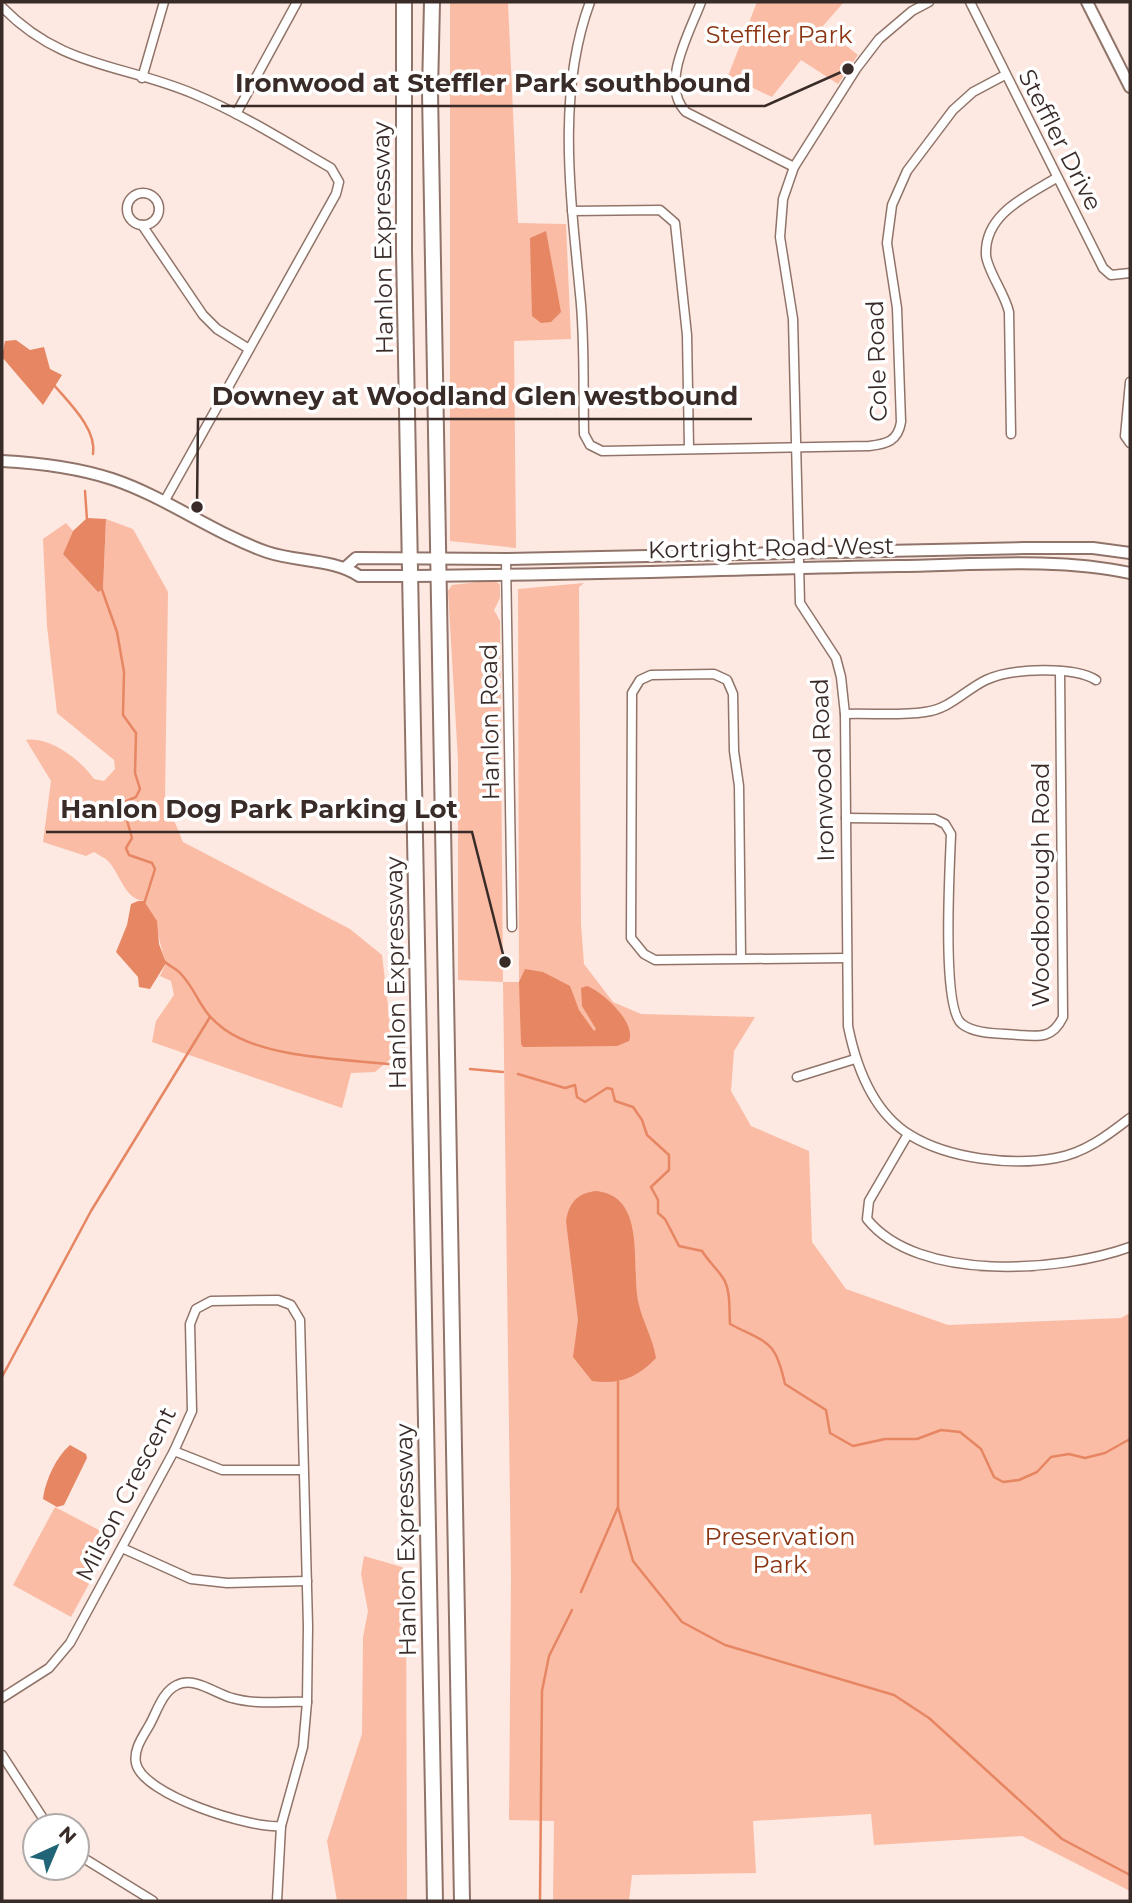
<svg xmlns="http://www.w3.org/2000/svg" width="1132" height="1903" font-family="Montserrat,sans-serif">
<rect width="100%" height="100%" fill="#fde9e1"/>
<g fill="#fabca5">
<path d="M450,2H508L518,223L566,224L571,339L514,341L516,548L450,541Z"/>
<path d="M757,2H844L822,27L858,55L838,84L801,60L772,97L728,76Z"/>
<path d="M106,519L133,529L168,592L165,799L183,842L350,929L382,955L394,1056L375,1072L351,1073L342,1108L152,1042L156,1021L174,995L171,981L160,976L166,963C157,938 160,925 144,901C124,899 120,873 108,861C104,857 98,855 94,852L86,856L43,842L51,781L26,740C49,736 81,760 94,779L104,781L115,769L114,760L57,713L47,626L43,539L66,523L73,531L63,554L103,589Z"/>
<path d="M495,580L500,585V598L494,610L500,621L503,982H519L518,589L584,583L579,587L581,924L584,964L613,1002L641,1014L755,1017L734,1051L731,1091L751,1126L809,1151L812,1242L846,1289L948,1325L1121,1318L1130,1313V1891L1022,1836L874,1845L871,1814L753,1821L756,1873L632,1875L629,1901H553L554,1821L509,1820L511,1577L503,982L458,980V760L448,591L452,585Z"/>
<path d="M55,1507L114,1538L71,1617L13,1585Z"/>
<path d="M364,1556L402,1567L406,1572L407,1901H337L327,1841L362,1734L363,1637L368,1611L361,1574Z"/>
</g>
<g fill="#e68663">
<path d="M546,231L561,312L551,322L541,323L532,316L530,238Z"/>
<path d="M16,340L30,350L44,347L50,369L62,375L43,405L2,357L5,341Z"/>
<path d="M87,518L106,519L103,589L98,592L63,554L73,531Z"/>
<path d="M138,901H144L157,921L159,944L166,963L150,989L139,987L138,977L116,952L127,925L131,904Z"/>
<path d="M525,969L543,972L570,986L579,1010L594,1031L596,1029L582,1006L581,988L587,986C602,991 637,1023 629,1041L617,1046L523,1047L521,1044L519,982Z"/>
<path d="M596,1191C647,1196 631,1265 638,1301C642,1321 653,1338 656,1358C637,1378 619,1385 592,1381L573,1357L578,1320L566,1221C569,1203 577,1193 596,1191Z"/>
<path d="M70,1445L86,1454L87,1458L64,1505L57,1507L43,1499C45,1481 56,1457 70,1445Z"/>
</g>
<g fill="none" stroke-linecap="round" stroke-linejoin="round">
<g stroke="#e68663" stroke-width="2.5">
<path d="M54,385C69,403 97,429 93,454"/>
<path d="M85,491L87,520"/>
<path d="M101,587L117,632L124,672L123,715L136,733L135,773L140,789L136,797L122,803L132,838L126,848L129,855L152,863L155,869L144,904"/>
<path d="M164,961C169,966 177,969 181,974C198,992 199,1011 224,1029C265,1059 347,1059 397,1065"/>
<path d="M470,1069L503,1072"/>
<path d="M518,1074L565,1088L575,1085L577,1097L585,1102L607,1088L612,1089L615,1101L633,1107L642,1120L647,1135L669,1155V1170L651,1187L658,1200V1213L665,1219L679,1246L702,1251C709,1262 718,1270 723,1278C731,1290 729,1310 730,1324C768,1344 775,1339 785,1384L826,1410L830,1433L853,1446L885,1439H917L941,1430L960,1432L981,1449L994,1477L1003,1482L1019,1480L1037,1472L1051,1457L1069,1454L1085,1458L1105,1453L1130,1439"/>
<path d="M2,1377L91,1211L210,1017"/>
<path d="M618,1382V1507L633,1561L682,1622L725,1645L894,1695L929,1718L1062,1839L1130,1875"/>
<path d="M581,1592L618,1507"/>
<path d="M540,1901L542,1691L549,1656L572,1610"/>
</g>
<g stroke="#917469" stroke-width="11">
<g id="street">
<path d="M590,2C556,94 571,198 580,294C585,340 583,388 584,434L590,445L602,451L869,446C887,444 898,441 901,422L897,308L887,243L892,205L907,171L953,110L973,92L1005,75"/>
<path d="M701,2C690,32 659,85 686,112L794,167"/>
<path d="M929,2L912,11L879,39L856,69L794,167L783,199L780,237L793,319L800,603L836,658L841,677L845,714L848,1026C856,1066 873,1112 910,1135C949,1159 1011,1166 1056,1158C1085,1153 1108,1135 1130,1118"/>
<path d="M970,2L1103,268L1111,275L1130,273"/>
<path d="M2,7C63,69 121,63 194,94C242,114 286,142 331,168L339,182L336,194L164,502"/>
<path d="M142,78L164,2"/>
<path d="M236,114L297,2"/>
<circle cx="143" cy="209" r="16"/>
<path d="M572,211L660,210L675,223L687,335L689,448"/>
<path d="M142,225L203,315L217,329L249,349"/>
<path d="M1130,382L1125,436L1130,443"/>
<path d="M1011,434L1009,312C1005,294 987,270 986,255C984,214 1027,196 1056,178"/>
<path d="M506,559L512,927"/>
<path d="M845,714C871,713 899,716 925,712C950,709 965,690 986,680C1011,668 1074,666 1096,680"/>
<path d="M846,818L935,819L945,824L951,834C950,865 941,1009 962,1024C976,1035 1002,1033 1019,1035C1040,1037 1053,1038 1063,1017L1060,671"/>
<path d="M741,958L739,786L734,751L733,694L727,680L714,674L651,675L640,680L632,693L631,938L644,954L655,960L846,958"/>
<path d="M797,1077L855,1059"/>
<path d="M908,1134L869,1201L867,1219C918,1283 1061,1272 1130,1247"/>
<path d="M174,1451L222,1470H303"/>
<path d="M122,1548L191,1579L227,1583L307,1581"/>
<path d="M2,1698L49,1668L70,1643L174,1451L192,1411L190,1324L196,1309L211,1301L278,1300L291,1305L300,1320L308,1626L307,1702L303,1747L281,1826L277,1901"/>
<path d="M2,1755L48,1826"/>
<path d="M281,1826C251,1829 142,1795 136,1763C133,1749 144,1735 150,1724C157,1711 163,1691 177,1685C194,1676 216,1694 232,1698C256,1705 282,1701 307,1702"/>
<path d="M77,1854L153,1901"/>
</g>
</g>
<g stroke="#917469" stroke-width="14">
<g id="secondary">
<path d="M1087,2L1130,87"/>
<path d="M2,461C40,463 75,467 112,479C166,497 213,533 267,552C296,562 335,559 359,576C539,577 718,569 898,566C974,565 1056,557 1130,573"/>
<path d="M346,567L356,558L506,559L1024,548H1093L1130,553"/>
</g>
</g>
<g stroke="#917469" stroke-width="18">
<g id="highway">
<path d="M404,2V251L435,1901"/>
<path d="M432,2L430,92L462,1901"/>
</g>
</g>
<use href="#street" stroke="#fff" stroke-width="8"/>
<use href="#secondary" stroke="#fff" stroke-width="10"/>
<use href="#highway" stroke="#fff" stroke-width="14"/>
</g>
<g text-anchor="middle" stroke-width="7" stroke-linejoin="round" paint-order="stroke">
<g font-size="24" fill="#8b3512" stroke="#fff">
<text x="779" y="43">Steffler Park</text>
<text x="780" y="1545">Preservation<tspan x="780" dy="28">Park</tspan></text>
</g>
<g font-size="24" fill="#392c28" stroke="#fff">
<text transform="translate(1060 140) rotate(63)" y="8">Steffler Drive</text>
<text transform="translate(383 238) rotate(-91)" y="8">Hanlon Expressway</text>
<text transform="translate(877 361) rotate(-92)" y="8">Cole Road</text>
<text transform="translate(771 548) rotate(-1)" y="8">Kortright Road West</text>
<text transform="translate(490 722) rotate(-91)" y="8">Hanlon Road</text>
<text transform="translate(823 770) rotate(-92)" y="8">Ironwood Road</text>
<text transform="translate(1041 885) rotate(-90)" y="8">Woodborough Road</text>
<text transform="translate(396 973) rotate(-91)" y="8">Hanlon Expressway</text>
<text transform="translate(126 1494) rotate(-63)" y="8">Milson Crescent</text>
<text transform="translate(406 1540) rotate(-91)" y="8">Hanlon Expressway</text>
</g>
</g>
<path fill="none" stroke="#392c28" stroke-width="2.5" d="M848 69L765 106H221M197 507L198 419H752M505 962L472 832H46"/>
<g fill="#392c28" stroke="#fff" stroke-width="2.5">
<circle cx="848" cy="69" r="7"/>
<circle cx="197" cy="507" r="7"/>
<circle cx="505" cy="962" r="7"/>
</g>
<g font-size="26" text-anchor="middle" font-weight="bold" fill="#392c28" stroke="#fff" stroke-width="7" stroke-linejoin="round" paint-order="stroke">
<text x="493" y="92">Ironwood at Steffler Park southbound</text>
<text x="475" y="405">Downey at Woodland Glen westbound</text>
<text x="259" y="818">Hanlon Dog Park Parking Lot</text>
</g>
<rect width="1132" height="1903" fill="none" stroke="#392c28" stroke-width="7"/>
<g transform="translate(56 1847) rotate(44)"><circle r="33" fill="#ffffff" stroke="#b0aba9" stroke-width="2"/>
<path d="M0-5L12 26L0 18L-12 26Z" fill="#216477"/>
<text y="-10" font-size="19" font-weight="bold" text-anchor="middle" fill="#392c28">N</text>
</g>
</svg>
